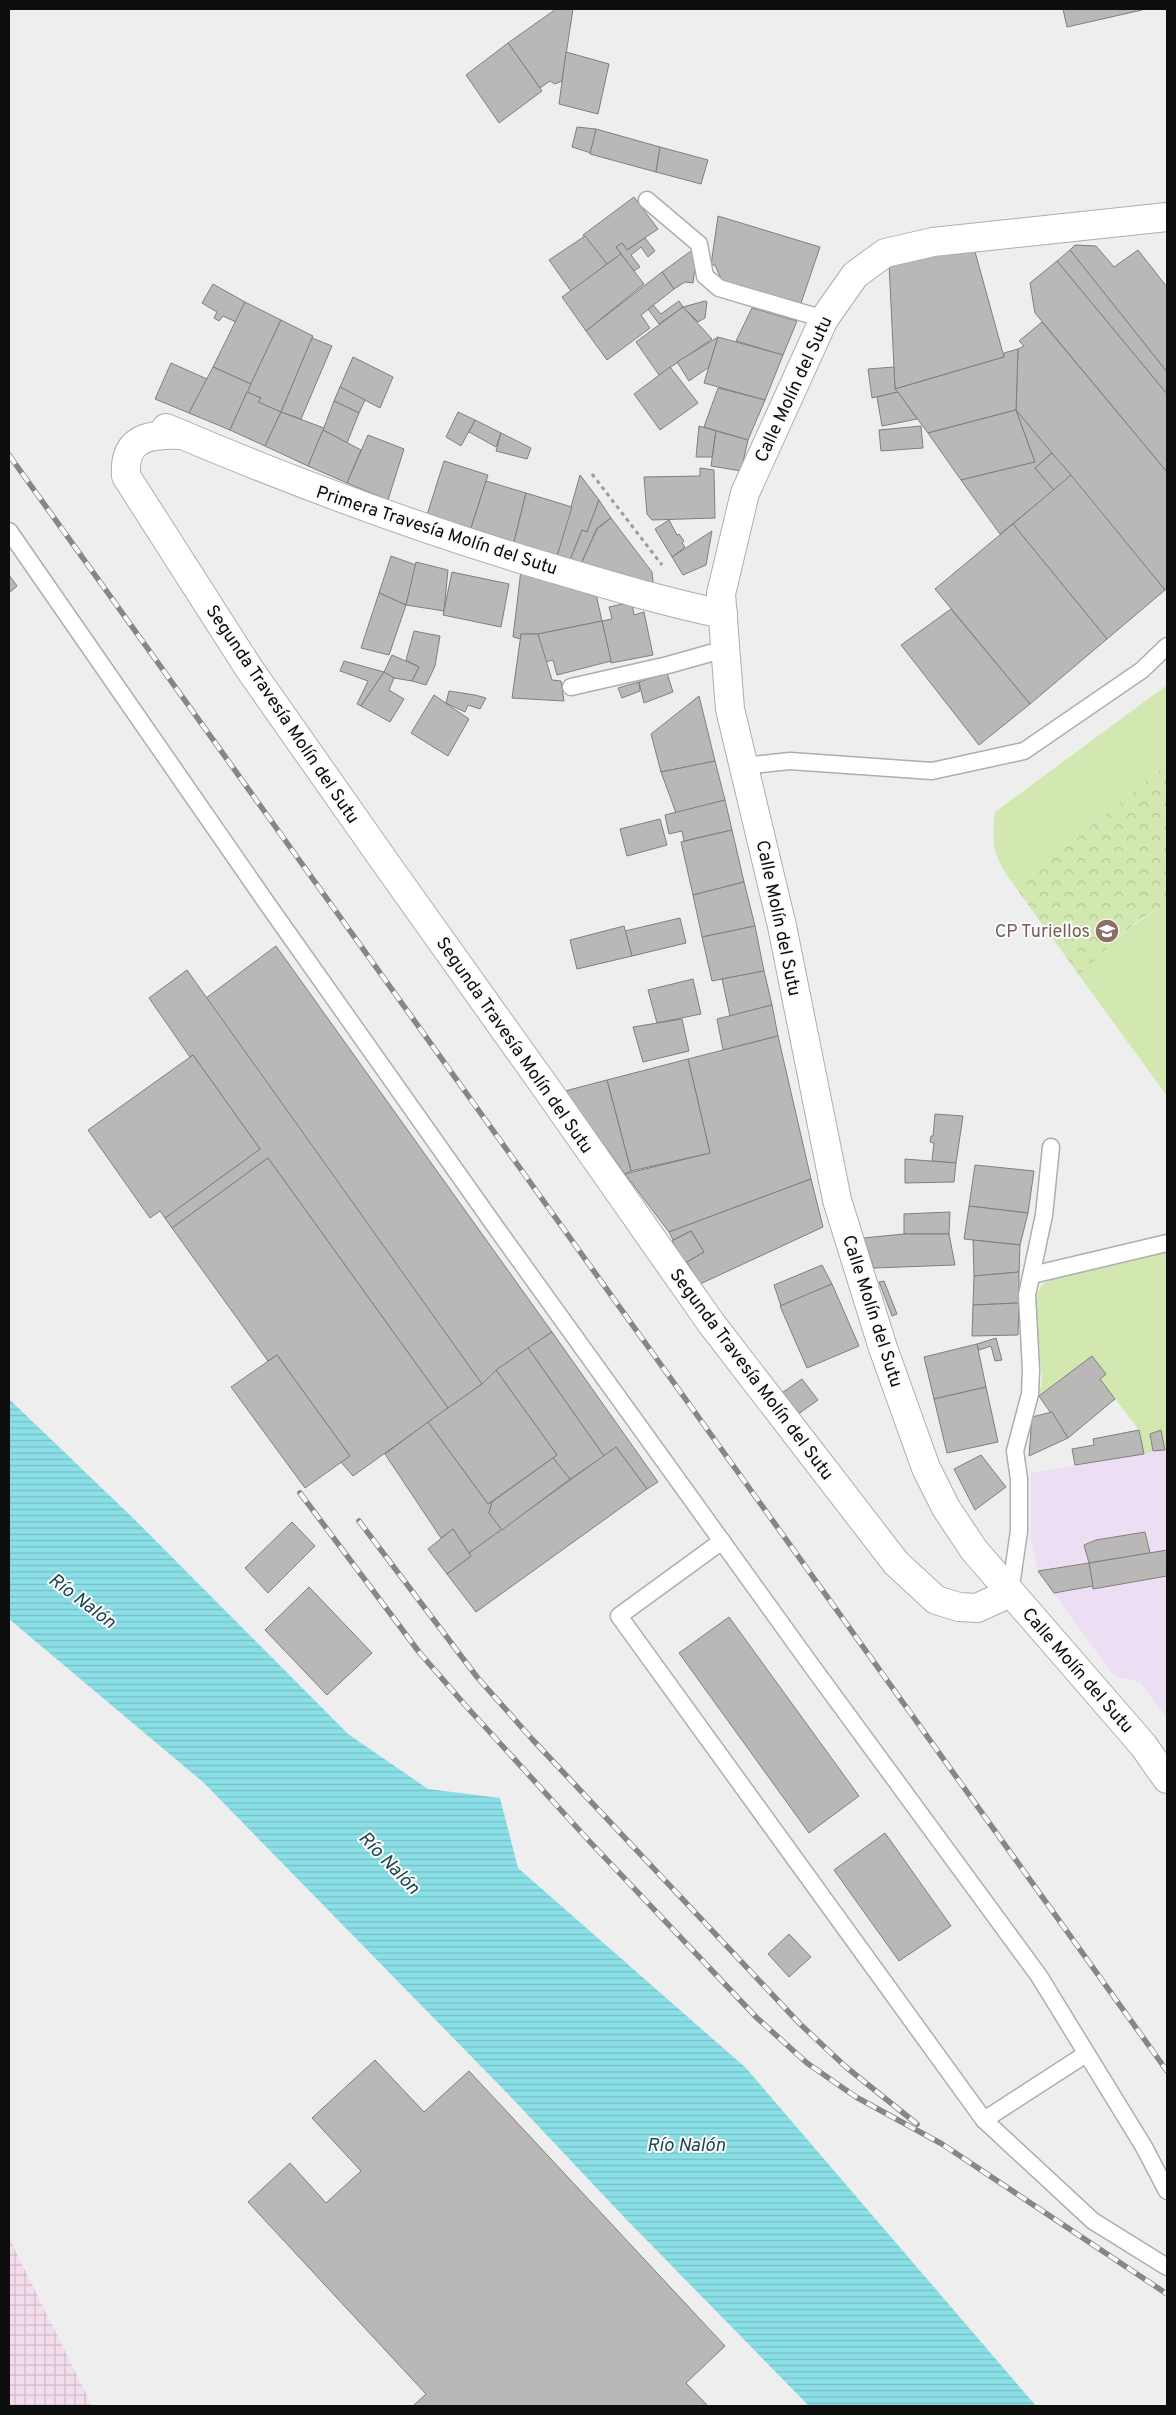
<svg xmlns="http://www.w3.org/2000/svg" width="1176" height="2415" font-family="Overpass,sans-serif">
<defs>
<pattern id="industrial-grid" width="8" height="8" patternUnits="userSpaceOnUse" patternTransform="scale(1.25)"><rect width="8" height="8" fill="#f3ddec"/><path d="M0 4h8M4 0v8" fill="none" stroke="#cfbcc9"/></pattern>
<pattern id="park-crowns" width="20" height="18" patternUnits="userSpaceOnUse" patternTransform="scale(1.25)"><rect width="20" height="18" fill="#d2e8b0"/><path d="M2 6a3 3 0 1 1 6 0M12 15a3 3 0 1 1 6 0" fill="none" stroke="#b3c696"/></pattern>
<pattern id="water-rules" width="6" height="5" patternUnits="userSpaceOnUse" patternTransform="scale(1.25)"><rect width="6" height="5" fill="#8bdfe6"/><path d="M0 2.5h6" fill="none" stroke="#77bec4"/></pattern>
</defs>
<rect width="100%" height="100%" fill="#eeeeef"/>
<path fill="#ecdff3" d="M1167,1449V1718L1140,1682L1114,1676L1038,1571L1031,1542V1473Z"/>
<path fill="url(#industrial-grid)" d="M9,2238L92,2406H9Z"/>
<g fill="#d2e8b0">
<path d="M1167,685V764L1016,888C994,858 991,849 995,812Z"/>
<path d="M1160,908L1167,910V1096L1079,975C1105,950 1129,925 1160,908Z"/>
<path d="M1167,1249V1449L1165,1450L1161,1430L1150,1434L1153,1451L1144,1454L1139,1430L1100,1379L1106,1374L1092,1356L1039,1396L1042,1380L1036,1307L1037,1293L1042,1285L1055,1277Z"/>
</g>
<path fill="url(#park-crowns)" d="M1167,764V910L1160,908L1142,918L1122,934L1079,975L1016,888Z"/>
<path fill="url(#water-rules)" d="M9,1399L135,1520L348,1734L428,1789L500,1798L518,1868L746,2068L1036,2406H809L623,2216L507,2093L204,1783L9,1619Z"/>
<g fill="#b9b8b7" stroke="#807f7f">
<path d="M556,9H573L562,81L555,84L550,81L540,88L508,43Z"/>
<path d="M1063,9H1142V10L1067,27Z"/>
<path d="M508,43L542,91L499,123L466,75Z"/>
<path d="M566,52L609,64L598,114L559,104Z"/>
<path d="M577,127L596,129L591,153L572,147Z"/>
<path d="M596,129L660,147L656,172L590,154Z"/>
<path d="M660,147L708,160L701,184L656,172Z"/>
<path d="M634,197L658,229L627,250L622,243L616,247L621,254L607,264L583,235Z"/>
<path d="M718,216L820,247L801,303L722,281L715,265H711Z"/>
<path d="M585,236L607,264L571,291L549,260Z"/>
<path d="M645,238L655,251L648,257L641,247L631,255L640,267L634,271L616,247L622,243L627,250Z"/>
<path d="M1075,245L1096,246L1114,267L1138,250L1167,287V372L1070,250Z"/>
<path d="M974,248L1004,357L895,389L889,263Z"/>
<path d="M1070,250L1167,372V394L1057,261Z"/>
<path d="M691,251L696,258L693,283L685,282L674,289L662,272Z"/>
<path d="M621,254L644,284L586,331L562,297Z"/>
<path d="M1057,261L1167,394V472L1035,313L1030,283Z"/>
<path d="M662,272L674,289L641,315L650,328L607,360L586,331Z"/>
<path d="M213,284L245,302L236,322L223,316L219,321L214,318L217,312L202,303Z"/>
<path d="M679,301L683,307L659,324L648,309L653,305L661,314Z"/>
<path d="M705,301L707,302L705,318L698,322L683,307Z"/>
<path d="M245,302L281,320L251,384L213,367Z"/>
<path d="M683,307L712,339L659,375L636,342Z"/>
<path d="M752,308L797,321L783,355L736,341Z"/>
<path d="M281,320L313,336L281,412L258,402L261,398L247,392Z"/>
<path d="M1042,322L1167,472V588L1165,590L1016,410L1018,349L1024,346L1019,341Z"/>
<path d="M718,337L709,367L689,381L677,362Z"/>
<path d="M718,337L783,355L765,400L704,383Z"/>
<path d="M312,338L332,346L301,419L281,412Z"/>
<path d="M1018,349L1016,410L928,433L895,389L1004,357V353Z"/>
<path d="M353,357L393,377L380,408L340,387Z"/>
<path d="M171,363L207,379L189,413L155,399Z"/>
<path d="M213,367L251,384L230,430L189,413Z"/>
<path d="M670,367L698,403L660,430L634,394Z"/>
<path d="M894,367L895,389L898,392L872,398L868,369Z"/>
<path d="M340,387L365,400L359,413L334,401Z"/>
<path d="M718,388L765,400L748,440L704,427Z"/>
<path d="M247,392L261,398L258,402L281,412L265,446L230,430Z"/>
<path d="M898,392L917,419L882,426L877,397Z"/>
<path d="M334,401L359,413L347,443L323,430Z"/>
<path d="M1016,410L1035,462L961,480L928,433Z"/>
<path d="M1016,410L1052,453L1035,468L1054,490L1000,534L961,480L1035,462Z"/>
<path d="M281,412L324,428L308,466L265,446Z"/>
<path d="M458,412L475,420L461,446L446,437Z"/>
<path d="M475,420L501,433L496,447L469,432Z"/>
<path d="M699,426L716,431L712,457H696Z"/>
<path d="M921,426L923,448L881,451L879,430Z"/>
<path d="M323,430L361,450L347,483L308,466Z"/>
<path d="M716,431L748,440L741,471L711,466Z"/>
<path d="M501,433L531,448L527,459L496,451Z"/>
<path d="M368,435L404,449L388,500L347,483Z"/>
<path d="M1052,453L1071,475L1054,490L1035,468Z"/>
<path d="M444,461L488,475L471,528L427,515Z"/>
<path d="M700,468L714,470L715,518L652,520L647,514L644,477L700,476Z"/>
<path d="M580,475L599,500L587,532L582,530L570,560L557,556Z"/>
<path d="M1071,475L1165,590L1107,639L1013,524Z"/>
<path d="M486,481L526,493L514,542L471,528Z"/>
<path d="M526,493L572,507L557,556L514,542Z"/>
<path d="M599,500L611,518L597,528L581,564L570,560L582,530L587,532Z"/>
<path d="M611,518L652,572L653,582L644,583L581,564L597,529Z"/>
<path d="M669,520L677,535L679,534L684,541L682,543L685,547L672,557L655,529Z"/>
<path d="M1013,524L1107,639L1030,704L935,589Z"/>
<path d="M712,531L706,565L683,575L672,557Z"/>
<path d="M391,556L416,565L406,605L379,593Z"/>
<path d="M416,562L448,570L444,611L406,605Z"/>
<path d="M521,570L594,596L596,594L602,621L538,634H521V639L513,637Z"/>
<path d="M452,572L509,584L501,627L443,615Z"/>
<path d="M9,575L17,586L9,593Z"/>
<path d="M379,593L406,605L389,655L361,648Z"/>
<path d="M632,602L634,615L644,612L653,655L611,663L602,621L612,619L609,607Z"/>
<path d="M951,609L1030,704L979,745L901,645Z"/>
<path d="M602,621L611,661L557,675L553,660L545,662L538,634Z"/>
<path d="M414,631L440,636L435,666L426,685L412,681L419,667L406,660Z"/>
<path d="M521,634H538L552,680L561,681L564,701L512,698Z"/>
<path d="M392,655L419,667L412,681L394,678L384,672Z"/>
<path d="M344,661L384,672L361,706L357,704L368,681L340,671Z"/>
<path d="M384,672L394,678L389,690L404,699L390,722L361,706Z"/>
<path d="M667,673L673,692L644,703L639,682Z"/>
<path d="M639,682L640,691L622,698L618,688Z"/>
<path d="M449,691L475,695L486,698L480,709L468,705L465,712L446,703Z"/>
<path d="M434,695L469,719L448,756L411,733Z"/>
<path d="M699,696L715,761L661,772L651,734Z"/>
<path d="M715,761L725,800L676,813L661,772Z"/>
<path d="M725,800L732,830L684,841L682,831L669,834L665,815Z"/>
<path d="M660,819L667,845L627,856L620,829Z"/>
<path d="M732,830L744,882L693,895L681,842Z"/>
<path d="M744,882L755,926L702,937L693,895Z"/>
<path d="M680,918L686,943L632,956L625,931Z"/>
<path d="M624,926L632,956L577,969L570,940Z"/>
<path d="M755,926L764,971L712,981L702,937Z"/>
<path d="M276,946L552,1332L496,1370L482,1384L206,998Z"/>
<path d="M187,970L482,1384L448,1408L268,1158L172,1228L165,1218L260,1149L193,1055L190,1057L149,998Z"/>
<path d="M764,971L772,1005L730,1016L722,979Z"/>
<path d="M693,979L701,1014L657,1023L648,990Z"/>
<path d="M772,1005L778,1036L723,1050L717,1019Z"/>
<path d="M682,1019L689,1051L643,1062L633,1027Z"/>
<path d="M778,1036L811,1179L669,1232L625,1174L710,1153L688,1059Z"/>
<path d="M193,1055L260,1149L165,1218L160,1211L150,1218L88,1130Z"/>
<path d="M688,1059L710,1153L631,1171L607,1080Z"/>
<path d="M607,1080L631,1171L625,1174L565,1091Z"/>
<path d="M935,1114L963,1116L956,1163L932,1161L934,1143L930,1142L931,1136H933Z"/>
<path d="M268,1158L448,1408L353,1476L341,1462L350,1456L277,1355L268,1361L172,1228Z"/>
<path d="M905,1159L956,1163L954,1182L905,1183Z"/>
<path d="M975,1165L1034,1171L1028,1213L969,1206Z"/>
<path d="M811,1179L823,1227L700,1284L687,1262L704,1252L691,1231L673,1240L669,1232Z"/>
<path d="M969,1206L1028,1213L1020,1245L964,1239Z"/>
<path d="M950,1212L949,1234H904V1214Z"/>
<path d="M691,1231L704,1252L685,1263L672,1241Z"/>
<path d="M904,1234H949L955,1265L874,1268L863,1238Z"/>
<path d="M973,1240L1020,1245L1019,1272L974,1276Z"/>
<path d="M822,1265L832,1284L781,1306L774,1285Z"/>
<path d="M1019,1272V1303L973,1305L974,1276Z"/>
<path d="M884,1281L897,1314L892,1316L879,1282Z"/>
<path d="M832,1284L859,1346L807,1368L780,1306Z"/>
<path d="M1019,1303L1018,1335L972,1336L973,1305Z"/>
<path d="M552,1332L658,1482L647,1489L616,1447L604,1456L528,1348Z"/>
<path d="M996,1338L1002,1360L995,1361L991,1346L979,1350L977,1344Z"/>
<path d="M977,1344L986,1387L934,1399L924,1357Z"/>
<path d="M528,1348L604,1456L570,1479L553,1458L557,1455L496,1370Z"/>
<path d="M277,1355L350,1456L305,1488L231,1387Z"/>
<path d="M1092,1356L1106,1374L1100,1379L1115,1399L1068,1438L1039,1396Z"/>
<path d="M496,1370L557,1455L488,1504L428,1422L482,1384Z"/>
<path d="M802,1379L818,1400L794,1417L779,1395Z"/>
<path d="M986,1387L998,1442L947,1453L934,1399Z"/>
<path d="M1052,1412L1068,1438L1029,1456L1032,1417Z"/>
<path d="M428,1422L488,1504L492,1502L489,1513L502,1530L469,1553L453,1529L441,1538L385,1454Z"/>
<path d="M1139,1430L1144,1454L1075,1465L1072,1449L1094,1445L1093,1439Z"/>
<path d="M1161,1430L1165,1450L1153,1451L1150,1434Z"/>
<path d="M616,1447L647,1489L476,1612L447,1574L471,1556L469,1553Z"/>
<path d="M981,1455L1006,1487L975,1510L954,1469Z"/>
<path d="M553,1458L570,1479L502,1530L489,1513L492,1502Z"/>
<path d="M292,1522L315,1546L268,1593L245,1568Z"/>
<path d="M453,1529L471,1556L447,1574L428,1549Z"/>
<path d="M1145,1532L1150,1553L1089,1563L1084,1545L1096,1540Z"/>
<path d="M1167,1550V1576L1093,1589L1089,1563Z"/>
<path d="M1089,1563L1093,1586L1054,1593L1038,1571Z"/>
<path d="M309,1587L372,1653L327,1695L265,1630Z"/>
<path d="M729,1617L859,1796L809,1833L679,1653Z"/>
<path d="M885,1833L951,1926L899,1961L834,1870Z"/>
<path d="M789,1934L811,1957L789,1977L768,1954Z"/>
<path d="M375,2060L424,2112L469,2071L725,2346L686,2383L708,2406H413L426,2394L248,2202L290,2163L326,2203L361,2171L312,2118Z"/>
</g>
<g fill="none" stroke-linecap="round" stroke-linejoin="round">
<g stroke="#adaeaf" stroke-width="19">
<g id="service">
<path d="M647,200L699,244L705,276L719,288L824,319"/>
<path d="M9,531L266,902L497,1229L811,1665L1039,1976L1144,2147L1167,2191"/>
<path d="M571,687L668,665L725,649"/>
<path d="M744,766L790,761L932,771L1024,751L1142,670L1167,646"/>
<path d="M1032,1275L1167,1243"/>
<path d="M722,1541L619,1616L984,2120L1093,2221L1167,2267"/>
<path d="M1010,1593L1019,1531V1479L1015,1451L1030,1394L1031,1370L1027,1295L1044,1215L1051,1147"/>
<path d="M984,2120L1086,2054"/>
</g>
</g>
<g stroke="#adaeaf" stroke-width="30">
<g id="minor">
<path d="M1167,217L933,242L885,253L855,275L824,319L745,493L721,594L730,709L782,926L837,1200L883,1348L926,1468L946,1508L974,1550L1143,1745L1167,1779"/>
<path d="M166,428C293,482 418,529 551,568C608,585 664,602 723,614"/>
<path d="M183,435C151,434 123,436 126,476L248,667L385,862L549,1092L711,1323L896,1563L936,1600L959,1607L977,1608L1010,1593"/>
</g>
</g>
<path stroke="#9c9c9d" stroke-width="3" stroke-dasharray="4 4" stroke-linecap="butt" d="M592,474L662,565"/>
<use href="#service" stroke="#fff" stroke-width="16"/>
<use href="#minor" stroke="#fff" stroke-width="28"/>
<g stroke="#868687" stroke-width="5.5">
<g id="rail">
<path d="M9,455L1167,2071"/>
<path d="M300,1493L419,1652L465,1705L591,1843L757,2018L807,2063L856,2097L942,2144L1167,2294"/>
<path d="M359,1521L477,1677L532,1739L800,2024L846,2067L917,2124"/>
</g>
</g>
<use href="#rail" stroke="#fbfcfd" stroke-width="4" stroke-dasharray="11" stroke-linecap="butt"/>
</g>
<defs>
<g id="school-disc" transform="scale(1.25)"><circle r="9.5" fill="#8d6e63" stroke="#fbfcfd"/><path d="M0-5L7-2L0 1L-7-2ZM-4 1L0 2.5L4 1V4Q0 6-4 4Z" fill="#fff"/></g>
</defs>
<g fill-rule="evenodd">
<use href="#school-disc" x="1107" y="931"/>
</g>
<g text-anchor="middle" stroke-width="4" stroke-linejoin="round" paint-order="stroke">
<g font-size="18" fill="#0d0d0e" stroke="#fbfcfd">
<text transform="translate(793 389) rotate(-65)" y="6">Calle Molín del Sutu</text>
<text transform="translate(437 530) rotate(18)" y="6">Primera Travesía Molín del Sutu</text>
<text transform="translate(283 714) rotate(56)" y="6">Segunda Travesía Molín del Sutu</text>
<text transform="translate(779 918) rotate(78)" y="6">Calle Molín del Sutu</text>
<text transform="translate(515 1045) rotate(55)" y="6">Segunda Travesía Molín del Sutu</text>
<text transform="translate(873 1311) rotate(72)" y="6">Calle Molín del Sutu</text>
<text transform="translate(752 1374) rotate(53)" y="6">Segunda Travesía Molín del Sutu</text>
<text transform="translate(1078 1670) rotate(49)" y="6">Calle Molín del Sutu</text>
</g>
<g font-size="18" fill="#785e54" stroke="#fbfcfd" text-anchor="end">
<text x="1090" y="937">CP Turiellos</text>
</g>
<g font-size="19" font-style="italic" fill="#1f464a" stroke="#fbfcfd">
<text transform="translate(83 1600) rotate(37)" y="7">Río Nalón</text>
<text transform="translate(390 1862) rotate(46)" y="7">Río Nalón</text>
<text x="686" y="2151">Río Nalón</text>
</g>
</g>
<rect width="1176" height="2415" fill="none" stroke="#0d0d0e" stroke-width="20"/>
</svg>
